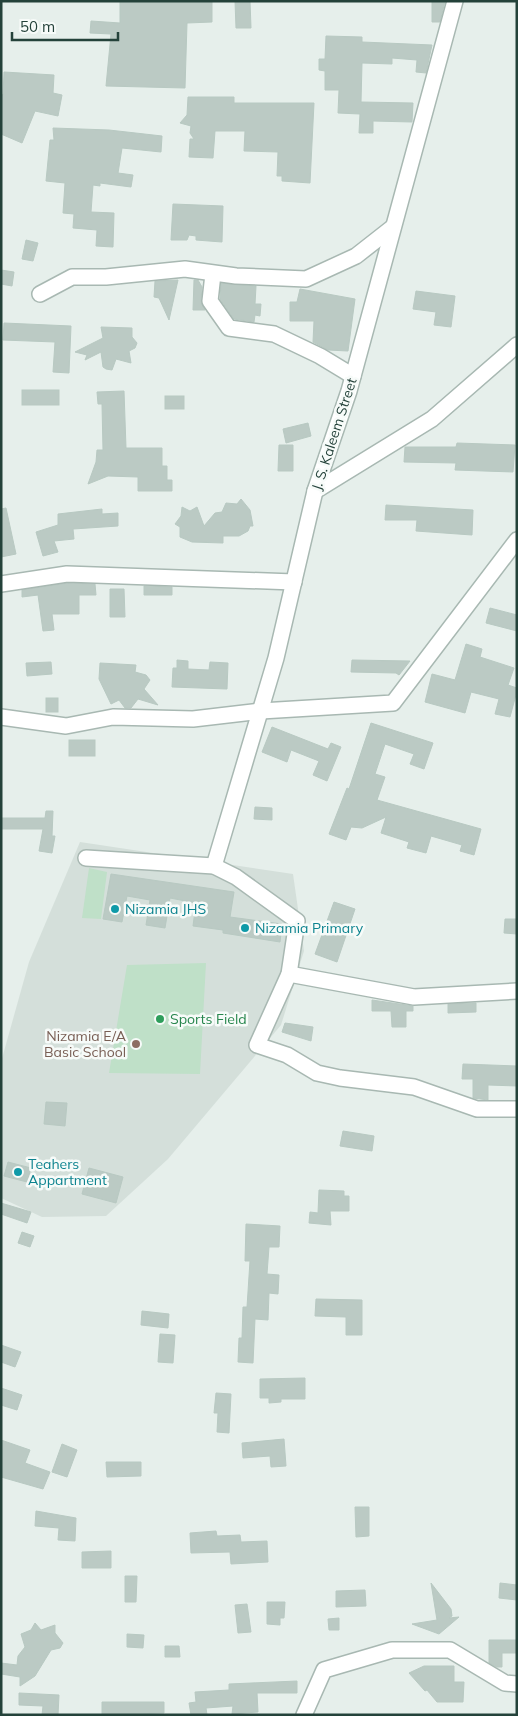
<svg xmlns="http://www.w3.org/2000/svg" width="518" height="1716" font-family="Mulish,sans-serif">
<rect width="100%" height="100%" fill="#e6efeb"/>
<path fill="#d4dfda" d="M80,842L293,874L304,951L281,1025L168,1159L106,1216L42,1217L1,1198V1062L29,962Z"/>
<g fill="#bfe0c8">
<path d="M89,868L107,872L101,919L82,918Z"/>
<path d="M206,963L200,1074L109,1073L127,965Z"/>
</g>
<g fill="#bbcac4" stroke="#b8c9c2">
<path d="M120,1H212V22L187,23L185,88L106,86L111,34L90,33L91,21L120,23Z"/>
<path d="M235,1H250L251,28H236Z"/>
<path d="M432,1H445L440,22H432Z"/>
<path d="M326,36L362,37V42L432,45L426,73L416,72L417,60L392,58V64L362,63L361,102L413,103L412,122L373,121V133H359L360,114L338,113L339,90H325V71L319,70V59H325Z"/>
<path d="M4,72L54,75L53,93L62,95L58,116L35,111L22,143L1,134V94L3,95Z"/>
<path d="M188,97H234V103H314L310,183L282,181V176H277L278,152L244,151L245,131H215L213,158L189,157L190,139H194L190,133L191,126L180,123L187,115Z"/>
<path d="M53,128L109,130L162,136L161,152L122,148L118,173L133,175L131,187L100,183V186L93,185L91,212L114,213L113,247L96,246L97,230L73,228L74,214L63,213L65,183L46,181L50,140H54Z"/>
<path d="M173,204L223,206L222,242L196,240V236L189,235L187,240H171Z"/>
<path d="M26,240L38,243L33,261L22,259Z"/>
<path d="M1,270L14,272L12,286L1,284Z"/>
<path d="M178,280L169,320L159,298L154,297L155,281Z"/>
<path d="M194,280H198L202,287L201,301L205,310H193Z"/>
<path d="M221,283L256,286L255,304H261L260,316L255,315L254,322L234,319L220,299Z"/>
<path d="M300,289L355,299L348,351L328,350L313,342L314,321H290V302H297Z"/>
<path d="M416,291L455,296L451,327L434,325L436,312L413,309Z"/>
<path d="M4,323L71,326L69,373L53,372L55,342L3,340Z"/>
<path d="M101,327L132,328V337L137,343L135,348L129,351L131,363L116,359L112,370L106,369L103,367L101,352L85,360L87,355L75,352L103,338Z"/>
<rect x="22" y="390" width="37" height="15"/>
<path d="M124,391L126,448H162V466H167V480H172V491H138V477L108,476L88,484L96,462L97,450H103L102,404H98L97,392Z"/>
<rect x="165" y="396" width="19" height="13"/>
<path d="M308,423L311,436L286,443L283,429Z"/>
<path d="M457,443L515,445L513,472L455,470L456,463L404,462L405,447H456Z"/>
<path d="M279,445H293V471H278Z"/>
<path d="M241,499L250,510L253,526H250L248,531L239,536H223V543L192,542L180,537V527L175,524L181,516L182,507L190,511L197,507L204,526L215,513L222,512L226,503L237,504Z"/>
<path d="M386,505L473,510L472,535L416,531L417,520H385Z"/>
<path d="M6,508L16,554L1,557V509Z"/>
<path d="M102,509V514L118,513V526L73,529L74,539L54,541L58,552L43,556L36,532L58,525V514Z"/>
<path d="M68,583L95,584L96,595H79V614H52L54,630L43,631L38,595L22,597V590Z"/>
<path d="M144,586L172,587V595H144Z"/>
<path d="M110,589H124L125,617H110Z"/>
<path d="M490,608L517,615V631L486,623Z"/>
<path d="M466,644L482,649L480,657L514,668L508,685L517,688V691L510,717L495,714L499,699L471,692L465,713L425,702L432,674L455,680Z"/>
<path d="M177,660L188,661V669L209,670L210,662L228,663L227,689L172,687L173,668H177Z"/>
<path d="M352,660L410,661L399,675L396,673L351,672Z"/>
<path d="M51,662L52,674L27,676L26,663Z"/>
<path d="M100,663L136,665L135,672L146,675L150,680L144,689L158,705L138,699L131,708H125L119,700L111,704L99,679Z"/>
<rect x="46" y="698" width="12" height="14"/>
<path d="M371,723L433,743L424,769L410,764L414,754L385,744L375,774L385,777L377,800L481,829L474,855L460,851L462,845L431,836L426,853L407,848L409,842L381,833L386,817L362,828L351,827L346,840L329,834L347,788L349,789Z"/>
<path d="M272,727L328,749L331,743L341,747L327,781L313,775L319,761L291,750L287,762L262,752Z"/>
<rect x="69" y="740" width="26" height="16"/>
<path d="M255,807L272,808V820L254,819Z"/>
<path d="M46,811H53L52,836H55L52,853L39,851L43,829H1V818H45Z"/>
<path d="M111,874L234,892L230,917L282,924L280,942L223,933V930L193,926L196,903L170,898L165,928L146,925L150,900L127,896L122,922L103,919Z"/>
<path d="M334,902L355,909L337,962L315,954Z"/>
<path d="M505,919H517V934L504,933Z"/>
<path d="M372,1000L413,1006V1011H406V1027H392L391,1011H372Z"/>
<path d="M476,1003V1012L448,1013V1004Z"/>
<path d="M285,1023L313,1027L311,1041L282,1032Z"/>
<path d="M463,1064L517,1066V1086L488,1085V1100L473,1098V1079H462Z"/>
<path d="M46,1102L67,1103L65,1126L44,1124Z"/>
<path d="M343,1131L374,1136L372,1151L340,1146Z"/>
<path d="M8,1162L31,1168L27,1182L4,1176Z"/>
<path d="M89,1168L123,1177L116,1203L82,1194Z"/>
<path d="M319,1190L344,1191V1196H349V1211H330L331,1225L309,1223L310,1212L318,1213Z"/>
<path d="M1,1203L31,1212L27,1223L1,1214Z"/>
<path d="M246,1224L280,1226L279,1247H269L267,1274L279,1275L278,1294L269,1293L268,1320L255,1319L253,1363L238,1362L239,1338H242L243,1307H247L250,1261H245Z"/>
<path d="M22,1232L34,1236L30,1247L18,1243Z"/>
<path d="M316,1299L362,1300V1335H346V1317L315,1316Z"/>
<path d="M142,1311L169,1314L168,1328L141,1325Z"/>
<path d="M160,1334L175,1335L173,1363L158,1362Z"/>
<path d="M1,1345L21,1352L15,1367L1,1362Z"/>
<path d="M305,1378V1399H281V1402L269,1403V1398H260V1379Z"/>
<path d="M1,1388L22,1395L17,1410L1,1405Z"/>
<path d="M216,1393L231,1394L229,1433L217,1432L218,1413H214Z"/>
<path d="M284,1439L286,1466L271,1467L270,1456L243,1458L242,1443Z"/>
<path d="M1,1440L30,1450L25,1463L50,1472L43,1489L1,1477Z"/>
<path d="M62,1444L77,1450L67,1477L52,1472Z"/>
<path d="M106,1462H141V1476L107,1477Z"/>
<path d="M355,1507H369V1536L356,1537Z"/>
<path d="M36,1511L76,1518L75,1541L58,1540L59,1528L35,1526Z"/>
<path d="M216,1531L217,1536L240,1535L241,1542L267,1541L268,1562L231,1564L230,1552L191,1553L190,1533Z"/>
<path d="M111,1551V1568H82V1552Z"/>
<path d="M125,1576H137L136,1602H125Z"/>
<path d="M431,1583L451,1609L452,1616L449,1618L459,1617L439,1634L412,1624L437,1620Z"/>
<path d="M500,1583L517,1585V1600L499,1598Z"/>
<path d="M365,1590L366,1606L336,1607V1591Z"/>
<path d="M267,1602H285L284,1618H280V1625L267,1624Z"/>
<path d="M247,1604L251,1632L238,1633L235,1605Z"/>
<path d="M339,1618V1630H329L328,1619Z"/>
<path d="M35,1623L41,1630L55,1625V1633L63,1643L60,1648L51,1650L35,1676L20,1686V1677L1,1674V1663L17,1665L18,1656L25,1647L21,1634L31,1630Z"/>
<path d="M127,1634L144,1635L143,1648L127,1647Z"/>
<path d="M489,1640H517V1653H502V1667H497L489,1663Z"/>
<path d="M165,1646H179L180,1657H165Z"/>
<path d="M424,1666H454V1682H464L463,1702H437L427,1690L425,1691L409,1673Z"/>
<path d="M297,1681V1693H257L258,1712L232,1714L233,1706L206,1708L207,1715H191L189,1703L196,1702L195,1692L229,1690V1684Z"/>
<path d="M19,1693L59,1695L58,1715H42L43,1706L19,1705Z"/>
<path d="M102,1702H164V1713L102,1715Z"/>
</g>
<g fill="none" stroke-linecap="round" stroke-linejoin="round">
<g stroke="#a8b8b2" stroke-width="18">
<g id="street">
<path d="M213,274L210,301L229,328L274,334L320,356L353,376"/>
<path d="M40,294L72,277H106L185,269L236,276L306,279L356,256L393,227"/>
<path d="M315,491L432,419L517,345"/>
<path d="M1,584L67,574L294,582"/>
<path d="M1,717L66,726L113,717L193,719L261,711L393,703L517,540"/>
<path d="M86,858L214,866L236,877L297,921L289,974L257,1045L287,1055L317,1073L340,1078L414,1087L477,1109H517"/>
<path d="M214,866L276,658L315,491L349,391L455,1"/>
<path d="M289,974L414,997L517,991"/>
<path d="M304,1715L324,1670L392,1650H450L505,1683L517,1684"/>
</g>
</g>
<use href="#street" stroke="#fff" stroke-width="15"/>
</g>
<g fill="#0f9aa8" stroke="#f7fbf9" stroke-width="2">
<circle cx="115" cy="909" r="5"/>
<circle cx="245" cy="928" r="5"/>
<circle cx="18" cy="1172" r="5"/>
</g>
<circle fill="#2e9e5b" stroke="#f7fbf9" stroke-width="2" cx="160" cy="1019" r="5"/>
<circle fill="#8d6e63" stroke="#f7fbf9" stroke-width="2" cx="136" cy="1044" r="5"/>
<g text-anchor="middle" stroke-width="5" stroke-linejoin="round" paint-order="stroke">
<g font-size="14" fill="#24423a" stroke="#f7fbf9">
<text transform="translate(334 434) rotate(-72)" y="5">J. S. Kaleem Street</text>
</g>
<g font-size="14" fill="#0d838f" stroke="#f7fbf9" text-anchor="start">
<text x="125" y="914">Nizamia JHS</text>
<text x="255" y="933">Nizamia Primary</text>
<text x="28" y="1169">Teahers<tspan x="28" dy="16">Appartment</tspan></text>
</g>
<g font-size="14" fill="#27864d" stroke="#f7fbf9" text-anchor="start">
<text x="170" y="1024">Sports Field</text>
</g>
<g font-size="14" fill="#785e54" stroke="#f7fbf9" text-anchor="end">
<text x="126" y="1041">Nizamia E/A<tspan x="126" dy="16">Basic School</tspan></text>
</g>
</g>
<rect width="518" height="1716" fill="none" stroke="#24423a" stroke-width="5"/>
<path d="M12 32v8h106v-8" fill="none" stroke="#24423a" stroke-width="2.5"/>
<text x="20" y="32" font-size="15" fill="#24423a" stroke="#f7fbf9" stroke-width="4" paint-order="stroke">50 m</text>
</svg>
